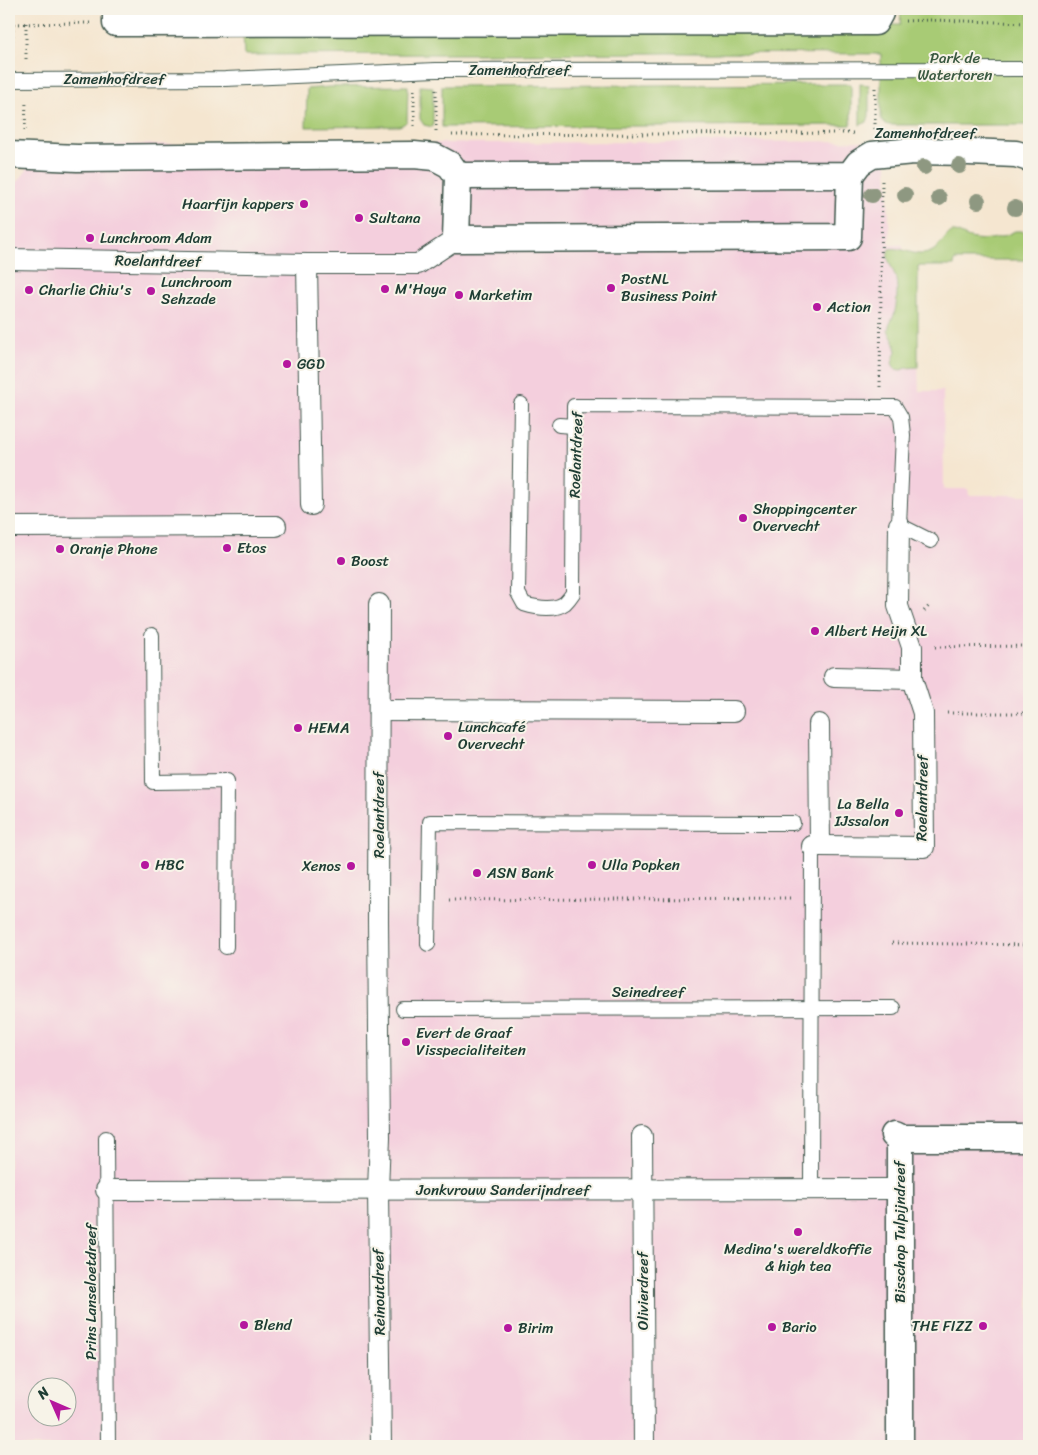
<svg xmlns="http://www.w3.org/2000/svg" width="1038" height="1455" font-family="Sriracha,sans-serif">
<rect width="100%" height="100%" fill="#f7f3e8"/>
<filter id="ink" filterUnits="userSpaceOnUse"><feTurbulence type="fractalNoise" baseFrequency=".02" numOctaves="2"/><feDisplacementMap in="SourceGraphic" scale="10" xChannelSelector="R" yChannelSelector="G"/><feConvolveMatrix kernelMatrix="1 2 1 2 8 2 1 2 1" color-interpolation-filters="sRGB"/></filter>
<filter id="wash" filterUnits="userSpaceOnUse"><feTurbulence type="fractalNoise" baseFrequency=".0096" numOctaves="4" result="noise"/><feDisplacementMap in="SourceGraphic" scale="20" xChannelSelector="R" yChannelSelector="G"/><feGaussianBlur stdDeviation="1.12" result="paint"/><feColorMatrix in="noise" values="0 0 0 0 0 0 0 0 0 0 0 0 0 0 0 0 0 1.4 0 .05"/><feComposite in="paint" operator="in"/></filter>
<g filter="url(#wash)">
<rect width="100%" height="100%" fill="#f5e6d0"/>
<path fill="#f4cfdd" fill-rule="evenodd" d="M886,141L890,245H903L907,367H918L919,391H943L944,489H968L969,495H1029V1446H9V193L27,170L28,145ZM38,1388H68V1418H38Z"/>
<g fill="#a8cb74" stroke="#648454">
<path d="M901,9H1029V125H889L885,124L881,119V54L670,53L244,55L243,31L900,25Z"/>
<path d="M851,84V125L442,127V86Z"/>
<path d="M860,84L869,85V116L867,122L860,125Z"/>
<path d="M408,86L407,121L404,124L399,126L306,127L307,89L329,87Z"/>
<path d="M420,86L433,87V127L424,125L420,119Z"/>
<path d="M1015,231H1022L1029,236V260H955L954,266H918V367L907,368L901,370L895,369L892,363L896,351L895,344L888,330C889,324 892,320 894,315C897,304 898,290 896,279C894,269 884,258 889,249C900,246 911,255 922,254C940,253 944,235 952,232C957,231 965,237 970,238C984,242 1002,238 1015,231Z"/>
</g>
</g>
<g filter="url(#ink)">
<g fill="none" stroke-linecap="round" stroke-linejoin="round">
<g stroke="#3f564b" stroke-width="16">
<g id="service">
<path d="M9,80L225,79L436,70L1029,69"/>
<path d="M521,404L518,593L524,604C537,608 554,611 565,603C568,600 571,596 573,593L574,406L895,407L901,417L903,435L899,525L931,541"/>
<path d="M559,425L574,426"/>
<path d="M152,635L153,782L227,781L226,947"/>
<path d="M428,944L430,822L793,823"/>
<path d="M403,1009L893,1008"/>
<path d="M106,1138L108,1446"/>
<path d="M811,1190L812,846"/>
</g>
</g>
<g stroke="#3f564b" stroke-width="22">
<g id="pedestrian">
<path d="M9,259L307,264H418L456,239"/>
<path d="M307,264L311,505"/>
<path d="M9,527L276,526"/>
<path d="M379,604L378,921L380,1137L378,1190L381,1446"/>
<path d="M834,677L912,679V647L898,606L899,525"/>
<path d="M379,710L734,711"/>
<path d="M812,846H820L819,724"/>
<path d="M820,846L924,847L923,713L912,679"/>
<path d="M642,1136L644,1446"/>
<path d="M106,1190L900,1189"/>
</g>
</g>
<g stroke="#3f564b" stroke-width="29">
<g id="minor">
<path d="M116,9V23L875,22L880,13V9"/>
<path d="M9,155L77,158L414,155L435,157L450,165L458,176L456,239L848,237L850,175"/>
<path d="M458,176L850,175L859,163L872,155L913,151L969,152L1016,154L1029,158"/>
<path d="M894,1135L900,1138H1029"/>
<path d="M900,1138V1446"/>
</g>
</g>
<g stroke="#3f564b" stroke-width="3" stroke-dasharray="1 4" stroke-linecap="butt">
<path d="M905,21L929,20L1029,23"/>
<path d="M26,23V60"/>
<path d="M9,24L90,23"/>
<path d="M12,61L13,23"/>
<path d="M414,90V129"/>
<path d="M436,90V131"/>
<path d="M11,129V100"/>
<path d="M875,129V88"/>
<path d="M25,130L26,101"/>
<path d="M452,135L856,133"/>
<path d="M880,387L882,180"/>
<path d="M924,611L931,604"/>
<path d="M935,647L1029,646"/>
<path d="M947,713H1029"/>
<path d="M449,900L793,898"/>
<path d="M892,943L1029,945"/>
</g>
<use href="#service" stroke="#fff" stroke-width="14"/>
<use href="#pedestrian" stroke="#fff" stroke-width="20"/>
<use href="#minor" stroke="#fff" stroke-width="26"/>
</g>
<g fill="#8e9881">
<circle cx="959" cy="166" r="8"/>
<circle cx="924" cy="167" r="8"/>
<circle cx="872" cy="195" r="8"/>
<circle cx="905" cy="195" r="8"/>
<circle cx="939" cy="198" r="8"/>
<circle cx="978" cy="201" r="8"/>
<circle cx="1015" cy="208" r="8"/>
</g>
</g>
<g fill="#b5179e" stroke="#f7f3e8" stroke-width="2">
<circle cx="304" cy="204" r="5"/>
<circle cx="359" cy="218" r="5"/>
<circle cx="90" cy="238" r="5"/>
<circle cx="611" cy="288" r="5"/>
<circle cx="385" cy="289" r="5"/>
<circle cx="29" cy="290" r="5"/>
<circle cx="151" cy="291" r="5"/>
<circle cx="459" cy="295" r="5"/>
<circle cx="817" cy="307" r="5"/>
<circle cx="287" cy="364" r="5"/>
<circle cx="743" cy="518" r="5"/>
<circle cx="227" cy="548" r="5"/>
<circle cx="60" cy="549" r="5"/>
<circle cx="341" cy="561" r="5"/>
<circle cx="815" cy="631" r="5"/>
<circle cx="298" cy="728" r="5"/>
<circle cx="448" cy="736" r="5"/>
<circle cx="899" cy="813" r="5"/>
<circle cx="145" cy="865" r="5"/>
<circle cx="592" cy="865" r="5"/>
<circle cx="351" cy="866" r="5"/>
<circle cx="477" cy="873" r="5"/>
<circle cx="406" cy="1042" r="5"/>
<circle cx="798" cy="1232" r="5"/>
<circle cx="244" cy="1325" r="5"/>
<circle cx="983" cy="1326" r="5"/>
<circle cx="772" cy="1327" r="5"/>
<circle cx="508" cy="1328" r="5"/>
</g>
<g text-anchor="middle" stroke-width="4" stroke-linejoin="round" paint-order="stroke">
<g font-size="15" fill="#3a5941" stroke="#f7f3e8">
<text x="955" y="63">Park de<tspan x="955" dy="17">Watertoren</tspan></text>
</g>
<g font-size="15" fill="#1f3d34" stroke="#f7f3e8">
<text x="519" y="75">Zamenhofdreef</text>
<text x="114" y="84">Zamenhofdreef</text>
<text x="925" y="138">Zamenhofdreef</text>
<text transform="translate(158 261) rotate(1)" y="5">Roelantdreef</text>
<text transform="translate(576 455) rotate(-88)" y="5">Roelantdreef</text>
<text transform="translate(922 798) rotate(-89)" y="5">Roelantdreef</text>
<text transform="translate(379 815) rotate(-90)" y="5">Roelantdreef</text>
<text x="648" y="997">Seinedreef</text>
<text x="503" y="1195">Jonkvrouw Sanderijndreef</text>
<text transform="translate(900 1232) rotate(-90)" y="5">Bisschop Tulpijndreef</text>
<text transform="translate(643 1291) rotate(-90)" y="5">Olivierdreef</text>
<text transform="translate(91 1292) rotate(-90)" y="5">Prins Lanseloetdreef</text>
<text transform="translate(379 1292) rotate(-91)" y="5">Reinoutdreef</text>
</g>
<g font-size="15" fill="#1f3d34" stroke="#f7f3e8" text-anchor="start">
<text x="294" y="209" text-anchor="end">Haarfijn kappers</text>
<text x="369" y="223">Sultana</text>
<text x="100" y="243">Lunchroom Adam</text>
<text x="621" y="284">PostNL<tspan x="621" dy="17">Business Point</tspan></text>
<text x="161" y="287">Lunchroom<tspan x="161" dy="17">Sehzade</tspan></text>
<text x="395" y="294">M'Haya</text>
<text x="39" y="295">Charlie Chiu's</text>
<text x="469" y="300">Marketim</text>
<text x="827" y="312">Action</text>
<text x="297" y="369">GGD</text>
<text x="753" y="514">Shoppingcenter<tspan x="753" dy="17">Overvecht</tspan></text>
<text x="237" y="553">Etos</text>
<text x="70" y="554">Oranje Phone</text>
<text x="351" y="566">Boost</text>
<text x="825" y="636">Albert Heijn XL</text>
<text x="458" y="732">Lunchcafé<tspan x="458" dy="17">Overvecht</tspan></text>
<text x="308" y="733">HEMA</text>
<text x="889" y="809" text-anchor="end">La Bella<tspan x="889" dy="17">IJssalon</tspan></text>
<text x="155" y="870">HBC</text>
<text x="602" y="870">Ulla Popken</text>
<text x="341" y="871" text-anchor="end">Xenos</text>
<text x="487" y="878">ASN Bank</text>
<text x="416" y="1038">Evert de Graaf<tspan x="416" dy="17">Visspecialiteiten</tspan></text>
<text x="798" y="1254" text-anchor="middle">Medina's wereldkoffie<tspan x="798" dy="17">&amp; high tea</tspan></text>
<text x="254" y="1330">Blend</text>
<text x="973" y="1331" text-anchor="end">THE FIZZ</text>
<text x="782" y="1332">Bario</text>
<text x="518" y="1333">Birim</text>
</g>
</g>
<rect width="1038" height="1455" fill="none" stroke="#f7f3e8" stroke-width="30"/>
<g transform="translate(52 1402) rotate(315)"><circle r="24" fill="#f7f3e8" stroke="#a1aaa0"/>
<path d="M0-4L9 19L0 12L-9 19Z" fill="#b5179e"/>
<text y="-8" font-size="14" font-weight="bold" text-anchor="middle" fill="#1f3d34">N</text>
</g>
</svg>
